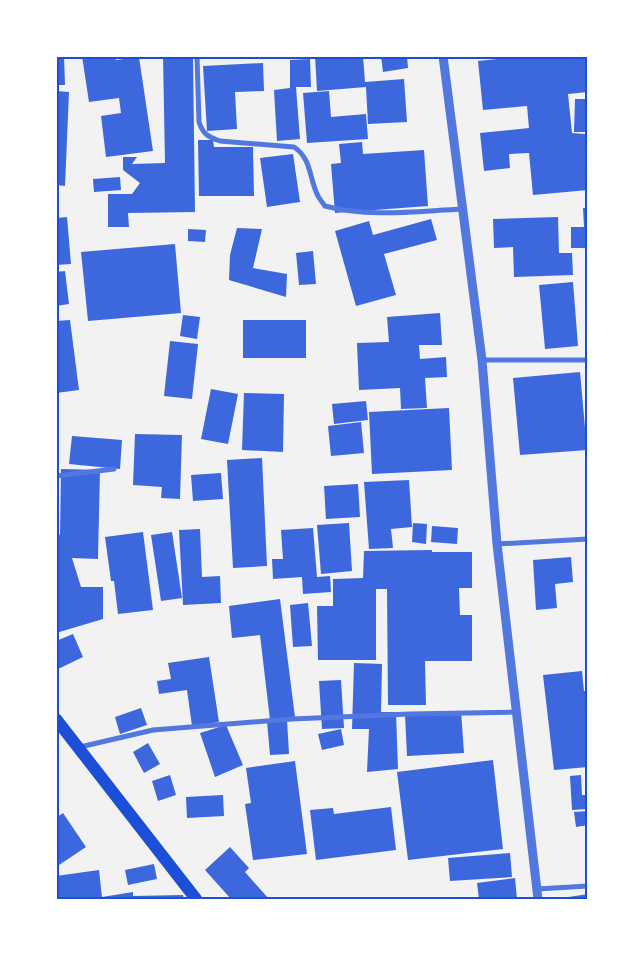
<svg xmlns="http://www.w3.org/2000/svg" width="644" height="955" font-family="'Times New Roman',serif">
<rect width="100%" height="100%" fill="#f2f2f2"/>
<g fill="#3d67dc">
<path d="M56,56H64L65,85H56Z"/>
<path d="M82,56H115L116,60L139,57L153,151L106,157L101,116L121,113L119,98L89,102Z"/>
<path d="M163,56H193L195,212L128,213L129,227H108V194H132L140,183L123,170V157H137L132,164L165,163Z"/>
<path d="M315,56H363L365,82L404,79L407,122L368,124L366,87L317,91Z"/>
<path d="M381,56H407L408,68L383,72Z"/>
<path d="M526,56H588V92L568,94L572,133L585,134L588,190L533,195L529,153L509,154L510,168L484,171L480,133L529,128L527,106L483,110L478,61Z"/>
<path d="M310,59L311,87H296L300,139L277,141L274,90L290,88V60Z"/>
<path d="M263,63L264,91L235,92L237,129L207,131L203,66Z"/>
<path d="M56,91L69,92L65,186L56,185Z"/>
<path d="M329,91L331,117L366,114L368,139L307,143L303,93Z"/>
<path d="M575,99H588L586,132H574Z"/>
<path d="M198,140H213L214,147H253L254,196H199Z"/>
<path d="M362,142L363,154L424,150L428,206L335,213L331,164L341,163L339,144Z"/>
<path d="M293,154L300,202L267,207L260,158Z"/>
<path d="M120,177L121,190L94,192L93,179Z"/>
<path d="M583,208H588V248H571V227H584Z"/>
<path d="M67,217L71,264L56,265V218Z"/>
<path d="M558,217L559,253H572L573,275L514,277L513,247L494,248L493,219Z"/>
<path d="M431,219L437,240L384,254L396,295L356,306L335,231L369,221L373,235Z"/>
<path d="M237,228L262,229L253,268L287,274L286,297L229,280L230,255Z"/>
<path d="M188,229L206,230L205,242L188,241Z"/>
<path d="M175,244L181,313L88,321L81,252Z"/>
<path d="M313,251L316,284L299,285L296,253Z"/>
<path d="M65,271L69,304L56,306V272Z"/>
<path d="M573,282L578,346L545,349L539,285Z"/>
<path d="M440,313L442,345H419L420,359L446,357L447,377L425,378L427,408L401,409L400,388L359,390L357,343L389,342L387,317Z"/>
<path d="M183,315L200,317L197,339L180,336Z"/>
<path d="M70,320L79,390L56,393V321Z"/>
<rect x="243" y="320" width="63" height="38"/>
<path d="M170,341L198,344L192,399L164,396Z"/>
<path d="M580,372L587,450L520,455L513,378Z"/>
<path d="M211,389L238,394L228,444L201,439Z"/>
<path d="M244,393L284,394L283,452L242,450Z"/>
<path d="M366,401L368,420L334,424L332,404Z"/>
<path d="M449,408L452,470L372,474L369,412Z"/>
<path d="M361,422L364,453L331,456L328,426Z"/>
<path d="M135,434L182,435L180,499L161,498L162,487L133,485Z"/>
<path d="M72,436L122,440L120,469L69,464Z"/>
<path d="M262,458L267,566L233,568L227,460Z"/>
<path d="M61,469L100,470L98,559L72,558L81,587H103V619L56,633V526L60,536Z"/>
<path d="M221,473L223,499L193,501L191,475Z"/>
<path d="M409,480L412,527L391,529L393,548L369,549L364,482Z"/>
<path d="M358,484L360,517L326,519L324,486Z"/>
<path d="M349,523L352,571L321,574L317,525Z"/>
<path d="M413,523L427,524L426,544L412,542Z"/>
<path d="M432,526L458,528L457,544L431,542Z"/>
<path d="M313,528L317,577L330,576L331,592L303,594L302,577L273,579L272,559H283L281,530Z"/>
<path d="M200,529L202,577L220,576L221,603L183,605L179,530Z"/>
<path d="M143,532L153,610L118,614L114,581H111L105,537Z"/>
<path d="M172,532L182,598L161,601L151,535Z"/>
<path d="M432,550V552H472V588H459L460,615H472V661H425L426,705H388L387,589H376V660H318L317,606H333V579L363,578L364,551Z"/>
<path d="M571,557L573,582L555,584L557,608L536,610L533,560Z"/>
<path d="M280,599L295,717L270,720L260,635L232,638L229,606Z"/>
<path d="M308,603L312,646L293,647L290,605Z"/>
<path d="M73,634L83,657L56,670V641Z"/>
<path d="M209,657L219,722L192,726L187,690L159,694L157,681L171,679L168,663Z"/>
<path d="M354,663L382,664L381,712H396L398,769L367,772L369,729H352Z"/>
<path d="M582,671L584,691H588V767L554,770L543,675Z"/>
<path d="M341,680L344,728L322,729L319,681Z"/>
<path d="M141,708L147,725L120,734L115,717Z"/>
<path d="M461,711L464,753L407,756L405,714Z"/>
<path d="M287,720L289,754L270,755L267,721Z"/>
<path d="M226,725L243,765L215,777L200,733Z"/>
<path d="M341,729L344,745L322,750L318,734Z"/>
<path d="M148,743L160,764L144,773L133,752Z"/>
<path d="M493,760L503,849L408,860L397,772Z"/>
<path d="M295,761L307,854L253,860L245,804L251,803L246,768Z"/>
<path d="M170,775L176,795L158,801L152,781Z"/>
<path d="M581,775L582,795H588V809L572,810L570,776Z"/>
<path d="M223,795L224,816L187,818L186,797Z"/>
<path d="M391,807L396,850L316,860L310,810L333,808L334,814Z"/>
<path d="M588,811V825L576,827L574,812Z"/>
<path d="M63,813L86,847L56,867V818Z"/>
<path d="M230,847L249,868L245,872L269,899H231L205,870Z"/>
<path d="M510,853L512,877L450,881L448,858Z"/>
<path d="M154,864L157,879L128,885L125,870Z"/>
<path d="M99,870L102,897L133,892V896L183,895L184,899H57L56,876Z"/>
<path d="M515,878L517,899H479L477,883Z"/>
<path d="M588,894V899H562V898Z"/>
</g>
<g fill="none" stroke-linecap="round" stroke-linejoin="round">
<g stroke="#5277de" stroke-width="5">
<path d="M197,56L199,122C203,134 208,137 220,141L294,147C312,159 309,179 318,196C320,200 323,203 325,206C370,218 417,211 463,209"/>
<path d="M482,360H588"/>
<path d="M56,476L114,469"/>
<path d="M497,544L588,539"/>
<path d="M80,747L153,730L292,719L410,714L517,712"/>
<path d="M537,889L588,886"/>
</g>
<path stroke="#5277de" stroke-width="9" d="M443,56L482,360L497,544L538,899"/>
<path stroke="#1d4ed8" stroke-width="12" d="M56,719L196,899"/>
</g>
<rect width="644" height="955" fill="none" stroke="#ffffff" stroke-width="115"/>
<rect x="58" y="58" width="528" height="840" fill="none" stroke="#1d4ed8" stroke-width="2"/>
</svg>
